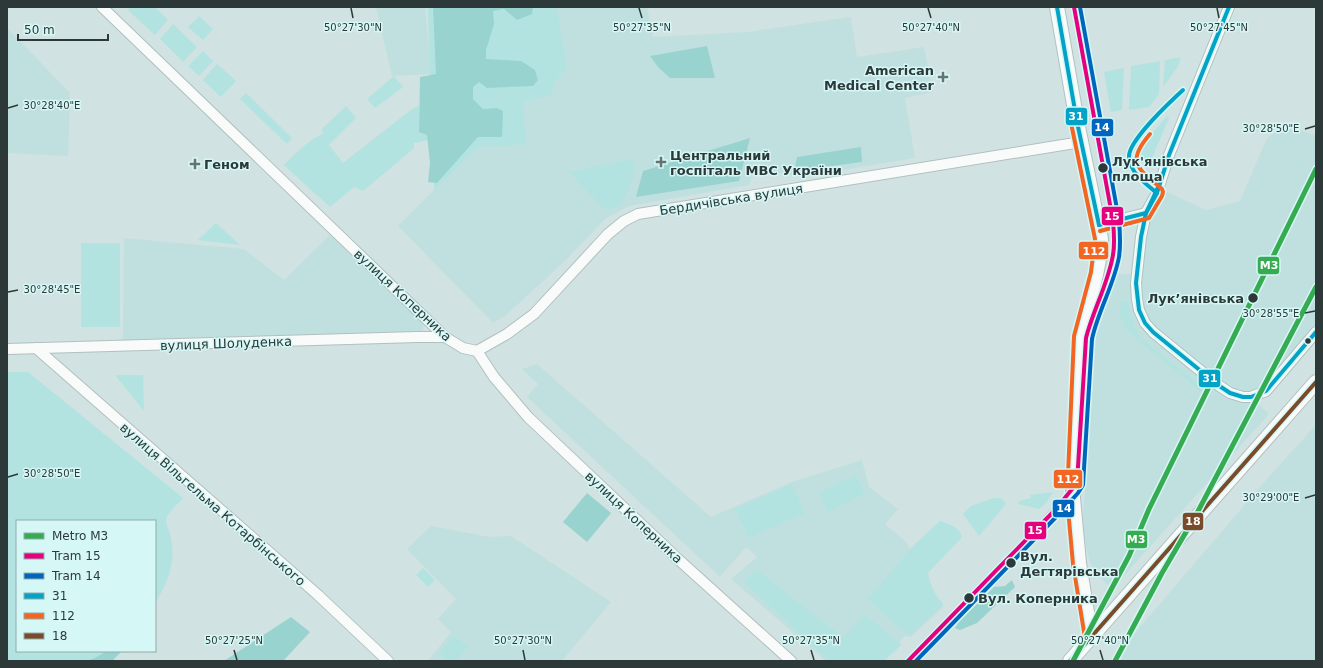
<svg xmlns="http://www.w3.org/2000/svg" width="1323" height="668" font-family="'DejaVu Sans',sans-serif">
<rect width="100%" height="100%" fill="#d0e2e1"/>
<g fill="#c0e0df">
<path d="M376,7H425L430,58L428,7H647L653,37L747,32L851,17L857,57L924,47L933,92L905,98L915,158L800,177L754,167L749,185L629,206L605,219L566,260L505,316L493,323L398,226L434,190L431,74L392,76Z"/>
<path d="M7,28L70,93L68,156L7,153Z"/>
<path d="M1284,124L1316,136V327L1265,390L1250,396L1269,414L1112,589L1094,571L1089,559L1082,532L1096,337L1117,274H1140L1149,220L1158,206L1165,191L1206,210L1240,201L1267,138L1281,129Z"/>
<path d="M330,235L422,322L423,327L422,331L419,334L123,341L124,238L244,249L284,280Z"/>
<path d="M537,364L711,517L792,482L862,460L869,487L898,509L885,524L906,542L921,567L932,592L944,606L911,637L905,636L900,642L901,645L884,661H826L731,579L757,557L746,547L720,577L527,397L538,384L522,369Z"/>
<path d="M1316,425V661H1111L1266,480Z"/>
<path d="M431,526L489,537L511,536L611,602L562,661H428L451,632L438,619L456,599L407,549Z"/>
</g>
<g fill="#b2e3e1">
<path d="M130,7H155L168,20L155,35L128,10Z"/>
<path d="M428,7H557L567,68L554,83L551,95L523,102L526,144L478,147L434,190Z"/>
<path d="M199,16L213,29L203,40L188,27Z"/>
<path d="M173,24L197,47L183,62L160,39Z"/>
<path d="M203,51L213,61L199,76L188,66Z"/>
<path d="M1181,57L1177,68L1163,87L1165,60Z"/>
<path d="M1160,61L1159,94L1149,107L1129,110L1131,66Z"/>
<path d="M217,64L236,81L221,97L203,80Z"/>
<path d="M1124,68L1122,110L1111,112L1104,72Z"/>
<path d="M394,76L403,87L375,108L367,99Z"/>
<path d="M246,93L292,138L287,144L240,99Z"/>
<path d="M346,106L356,118L329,145L343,163L412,109L419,106V132L427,134L428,140L414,143V148L363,191L354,187L330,207L284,165C297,152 307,141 324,133L321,130Z"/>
<path d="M1167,116L1169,118L1151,160L1150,164L1146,163C1142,158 1139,152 1142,145Z"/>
<path d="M631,159L636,166C633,176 626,203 616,207C612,209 608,209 604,209L569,172Z"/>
<path d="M216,223L240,245L198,240Z"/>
<rect x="81" y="243" width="39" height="84"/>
<path d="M1125,301L1129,304C1132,318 1133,330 1143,340L1206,390L1200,391L1132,335C1130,333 1127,330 1125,328C1121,321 1116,304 1125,301Z"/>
<path d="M7,372H28L183,498C178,504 170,510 167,517C164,524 170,531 171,538C176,562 168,583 155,603V521H17V651H115L107,661H7Z"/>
<path d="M115,375H143L144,411Z"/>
<path d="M856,475L865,493L828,512L819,493Z"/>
<path d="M792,484L805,513L749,538L735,509Z"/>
<path d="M1053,492L1046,503L1039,509L1018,504L1019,501L1031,498L1030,495Z"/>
<path d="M994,498H1001L1006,504L979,536L963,514L971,506Z"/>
<path d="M940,521C949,524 959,527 962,537L928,573C930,585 935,595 943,604L912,633L908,634L899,628L868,599L913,546Z"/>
<path d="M423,568L435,580L428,587L416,575Z"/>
<path d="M757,570L843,637L865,614L901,645L884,661H829L744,582Z"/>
<path d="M454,635L468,647L456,661H448L439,654Z"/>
</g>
<g fill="#99d3d0">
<path d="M433,7H533L532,14L517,20L504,9L493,11L494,24L486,50V59L521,61L535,70L538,80L533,86L487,88L479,82L473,87V99L483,109L497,108L503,111L502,137H478L437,183L428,182L430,163L427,135L419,132L420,77L436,74Z"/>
<path d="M707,46L715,78H670L658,67L650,56Z"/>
<path d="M750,138L739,181L636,197L643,171Z"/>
<path d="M861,147L862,162L794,171L797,157Z"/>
<path d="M587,493L611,513L587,542L563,522Z"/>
<path d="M1012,580L1015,587L977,623L960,630L955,628L959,622L994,587L1005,586Z"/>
<path d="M291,617L310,632L283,661H224Z"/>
<path d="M107,651H122L112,661H86L95,658Z"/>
</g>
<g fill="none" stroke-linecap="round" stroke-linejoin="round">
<g stroke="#b1c0bf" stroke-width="12">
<g id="street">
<path d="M102,7L445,337L463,348L477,351L494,377L528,417L679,560L791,661"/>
<path d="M1229,7L1169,155L1157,193L1146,213L1141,237L1136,283L1137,299L1139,310L1145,323L1153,332L1218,385L1230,393L1243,397H1251L1266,391L1316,332"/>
<path d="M1099,225L1146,213"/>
<path d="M36,348L318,595L388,661"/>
<path d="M7,349L417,337H445"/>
<path d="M477,351L507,334L534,314L608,234L624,221L638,214L1081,142"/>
<path d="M912,661L1043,526L1073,493"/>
</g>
</g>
<g stroke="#b1c0bf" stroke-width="16">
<g id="secondary">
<path d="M1057,7L1077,122L1101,239C1100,270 1089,298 1082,327C1080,335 1080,344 1079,352L1073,498L1079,563L1091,637"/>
<path d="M1070,661L1316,382"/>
</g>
</g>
<use href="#street" stroke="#f8fbfa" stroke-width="10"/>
<use href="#secondary" stroke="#f8fbfa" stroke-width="14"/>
<g stroke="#d5f7f6" stroke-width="7">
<g id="bus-1">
<path d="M1057,7L1077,122L1099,225"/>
<path d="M1229,7L1169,155L1157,193L1146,213L1141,237L1136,283L1139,310L1145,323L1153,332L1218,385L1230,393L1243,397H1251L1266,391L1316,332"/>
<path d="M1157,193C1146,184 1130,173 1129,157C1128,141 1171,101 1183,90"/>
<path d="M1099,225L1146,213L1159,185"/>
</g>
</g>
<g stroke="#d5f7f6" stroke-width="7">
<g id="bus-2">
<path d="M1071,123L1095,239L1091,272L1074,336L1067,498L1073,564L1085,638"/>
<path d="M1100,231L1149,218L1162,196L1163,192L1162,189C1138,168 1125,163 1150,134"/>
</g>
</g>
<g stroke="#d5f7f6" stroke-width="7">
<path id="bus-3" d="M1070,661L1316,382"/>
</g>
<use href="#bus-1" stroke="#02a3c6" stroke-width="4"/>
<use href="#bus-2" stroke="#f26522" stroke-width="4"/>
<use href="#bus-3" stroke="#7a4b2a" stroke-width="4"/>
<g stroke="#d5f7f6" stroke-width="7">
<path id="tram-1" d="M908,661L1055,510L1077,483L1086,338C1093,310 1108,284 1113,255C1115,244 1114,232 1113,221L1074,7"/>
</g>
<g stroke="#d5f7f6" stroke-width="7">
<path id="tram-2" d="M916,661L1059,514L1078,493L1083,485L1092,339C1098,311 1114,285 1119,257C1121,245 1120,232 1119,220L1080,7"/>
</g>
<use href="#tram-1" stroke="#e5007d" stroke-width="4"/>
<use href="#tram-2" stroke="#0065bd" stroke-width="4"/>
<g stroke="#d5f7f6" stroke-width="8">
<g id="metro-1">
<path d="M1073,661L1129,556L1149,509L1316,169"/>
<path d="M1115,661L1162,573L1196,515L1316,287"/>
</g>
</g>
<use href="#metro-1" stroke="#35ab52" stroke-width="5"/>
</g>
<path fill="none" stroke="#2c3938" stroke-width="1.5" d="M351,8L353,18M639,8L642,18M928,8L931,18M1217,8L1219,18M8,108L18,105M1305,129L1315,126M8,292L18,290M1305,313L1315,311M8,477L18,474M1305,498L1315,495M234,650L237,660M523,650L525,660M811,650L814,660M1100,650L1103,660"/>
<g fill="#657473" stroke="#d5f7f6" stroke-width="1.5">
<path d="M941 71h4v4h4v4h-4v4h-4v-4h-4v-4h4z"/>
<path d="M659 156h4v4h4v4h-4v4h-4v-4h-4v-4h4z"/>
<path d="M193 158h4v4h4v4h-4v4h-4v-4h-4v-4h4z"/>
</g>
<g fill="#2c3938" stroke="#d5f7f6" stroke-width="1.5">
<circle cx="1103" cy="168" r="5.5"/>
<circle cx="1253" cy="298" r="5.5"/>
<circle cx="1308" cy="341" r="3.5"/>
<circle cx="1011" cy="563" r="5.5"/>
<circle cx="969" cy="598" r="5.5"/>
</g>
<g text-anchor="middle" stroke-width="3" stroke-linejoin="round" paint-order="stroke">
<g font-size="13" font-weight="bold" fill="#2c3938" stroke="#d5f7f6" text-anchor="start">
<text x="934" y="75" text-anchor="end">American<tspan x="934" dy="15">Medical Center</tspan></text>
<text x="670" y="160">Центральний<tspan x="670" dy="15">госпіталь МВС України</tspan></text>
<text x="204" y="169">Геном</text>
</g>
<g font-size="13" font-weight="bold" fill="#2c3938" stroke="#d5f7f6" text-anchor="start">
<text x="1112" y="166">Лук'янівська<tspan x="1112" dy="15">площа</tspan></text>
<text x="1244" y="303" text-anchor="end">Лукʼянівська</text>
<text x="1020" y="561">Вул.<tspan x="1020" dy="15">Дегтярівська</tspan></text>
<text x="978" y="603">Вул. Коперника</text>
</g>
<g font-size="13" fill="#2c3938" stroke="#d5f7f6">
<text transform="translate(731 199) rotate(-9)" y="5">Бердичівська вулиця</text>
<text transform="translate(403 295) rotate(43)" y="5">вулиця Коперника</text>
<text transform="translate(226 343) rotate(-2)" y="5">вулиця Шолуденка</text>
<text transform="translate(213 504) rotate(41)" y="5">вулиця Вільгельма Котарбінського</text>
<text transform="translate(634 517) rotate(43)" y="5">вулиця Коперника</text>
</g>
</g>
<g font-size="10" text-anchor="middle" fill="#2c3938" stroke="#d5f7f6" stroke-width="3" stroke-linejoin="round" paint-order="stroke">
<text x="353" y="31">50°27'30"N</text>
<text x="642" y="31">50°27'35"N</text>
<text x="931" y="31">50°27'40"N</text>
<text x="1219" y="31">50°27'45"N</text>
<text x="52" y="109">30°28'40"E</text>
<text x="1271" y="132">30°28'50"E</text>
<text x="52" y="293">30°28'45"E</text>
<text x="1271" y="317">30°28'55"E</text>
<text x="52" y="477">30°28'50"E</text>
<text x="1271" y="501">30°29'00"E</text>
<text x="234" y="644">50°27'25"N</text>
<text x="523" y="644">50°27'30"N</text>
<text x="811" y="644">50°27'35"N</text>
<text x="1100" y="644">50°27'40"N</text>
</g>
<g stroke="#d5f7f6" stroke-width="1.5">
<rect x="1065" y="107" width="23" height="19" rx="4" fill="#02a3c6"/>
<rect x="1091" y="118" width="23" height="19" rx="4" fill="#0065bd"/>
<rect x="1101" y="206" width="23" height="20" rx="4" fill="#e5007d"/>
<rect x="1078" y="241" width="31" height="19" rx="4" fill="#f26522"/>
<rect x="1257" y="256" width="23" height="19" rx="4" fill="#35ab52"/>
<rect x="1198" y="369" width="23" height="19" rx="4" fill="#02a3c6"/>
<rect x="1053" y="469" width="30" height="20" rx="4" fill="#f26522"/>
<rect x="1052" y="499" width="23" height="19" rx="4" fill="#0065bd"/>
<rect x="1182" y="512" width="22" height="19" rx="4" fill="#7a4b2a"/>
<rect x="1024" y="521" width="23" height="19" rx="4" fill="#e5007d"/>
<rect x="1125" y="530" width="23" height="19" rx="4" fill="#35ab52"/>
</g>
<g font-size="11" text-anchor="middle" font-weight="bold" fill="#fff">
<text x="1076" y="120">31</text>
<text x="1102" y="131">14</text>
<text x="1112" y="220">15</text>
<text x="1094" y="255">112</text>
<text x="1269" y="269">M3</text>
<text x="1210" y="382">31</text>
<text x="1068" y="483">112</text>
<text x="1064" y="512">14</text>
<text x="1193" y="525">18</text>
<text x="1035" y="534">15</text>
<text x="1136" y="543">M3</text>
</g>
<rect width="1323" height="668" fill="none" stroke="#2c3938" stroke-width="16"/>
<rect x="16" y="520" width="140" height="132" fill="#d5f7f6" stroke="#91abaa"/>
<rect x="24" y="533" width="20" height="6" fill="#35ab52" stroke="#91abaa"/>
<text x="52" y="540" font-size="12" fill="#2c3938">Metro M3</text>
<rect x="24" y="553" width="20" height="6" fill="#e5007d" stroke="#91abaa"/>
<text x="52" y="560" font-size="12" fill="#2c3938">Tram 15</text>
<rect x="24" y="573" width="20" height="6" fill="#0065bd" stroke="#91abaa"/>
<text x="52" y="580" font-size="12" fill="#2c3938">Tram 14</text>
<rect x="24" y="593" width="20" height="6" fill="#02a3c6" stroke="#91abaa"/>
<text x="52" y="600" font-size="12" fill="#2c3938">31</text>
<rect x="24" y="613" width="20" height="6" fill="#f26522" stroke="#91abaa"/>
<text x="52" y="620" font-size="12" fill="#2c3938">112</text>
<rect x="24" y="633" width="20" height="6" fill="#7a4b2a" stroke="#91abaa"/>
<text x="52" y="640" font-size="12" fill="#2c3938">18</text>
<path d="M18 34v6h90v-6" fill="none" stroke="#2c3938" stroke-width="2"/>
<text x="24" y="34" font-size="12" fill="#2c3938" stroke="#d5f7f6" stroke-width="3" paint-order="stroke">50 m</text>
</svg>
